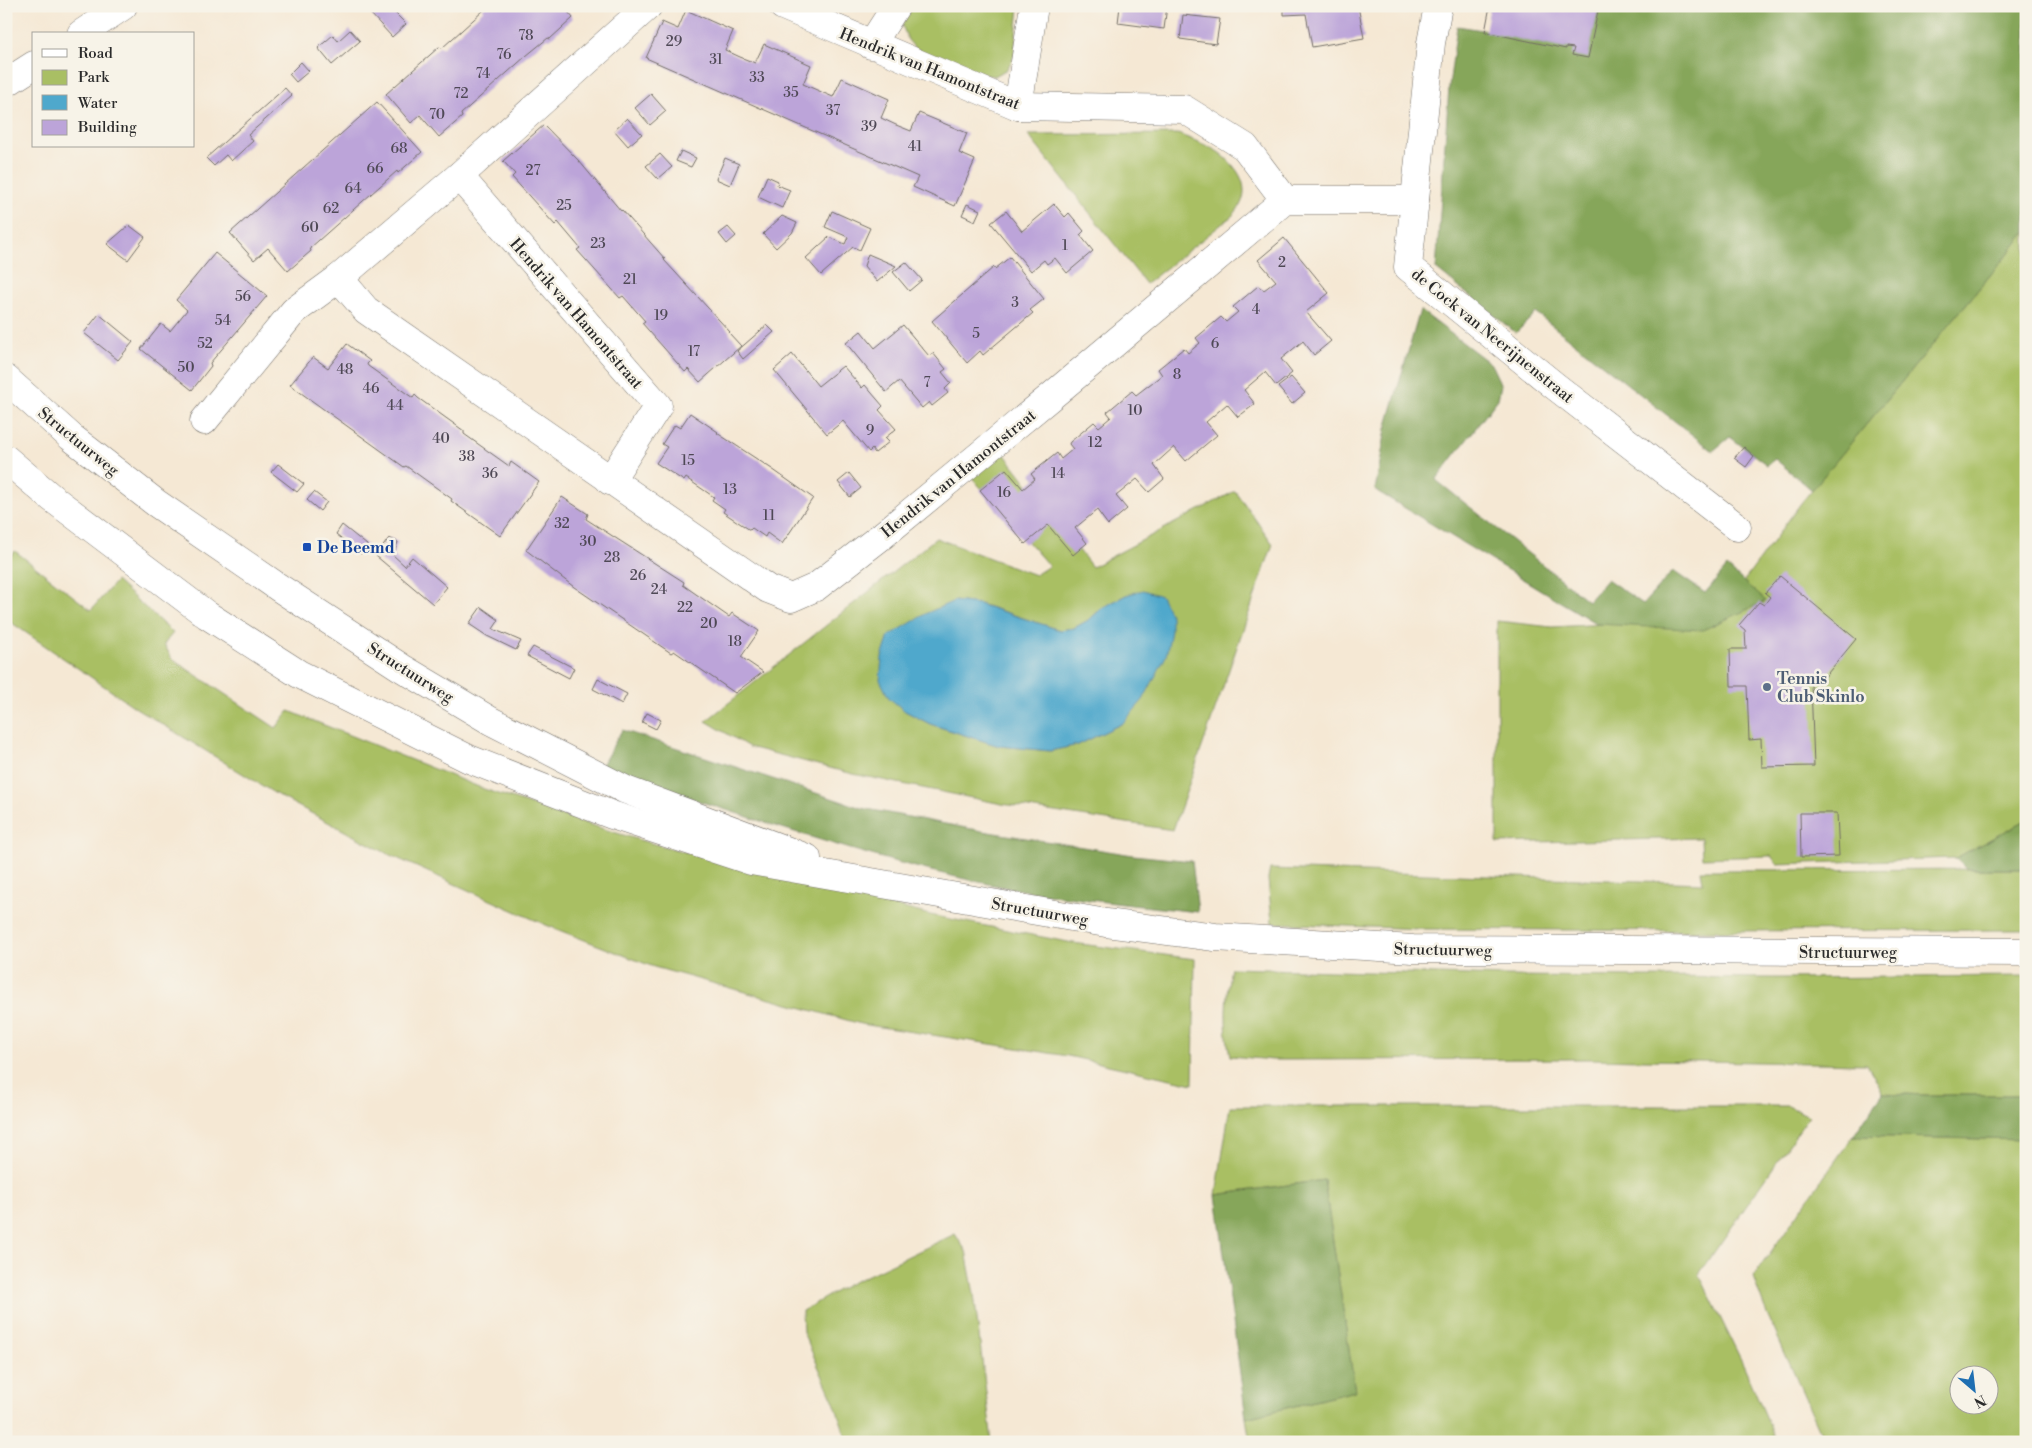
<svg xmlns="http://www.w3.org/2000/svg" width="2032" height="1448" font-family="'Libre Bodoni',serif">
<rect width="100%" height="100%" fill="#f7f3e8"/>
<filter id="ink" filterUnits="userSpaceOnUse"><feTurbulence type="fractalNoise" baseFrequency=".02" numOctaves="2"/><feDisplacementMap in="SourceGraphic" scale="10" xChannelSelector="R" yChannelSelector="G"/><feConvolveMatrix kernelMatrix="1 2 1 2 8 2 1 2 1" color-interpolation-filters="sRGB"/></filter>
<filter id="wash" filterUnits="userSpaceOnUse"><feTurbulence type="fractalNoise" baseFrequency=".0096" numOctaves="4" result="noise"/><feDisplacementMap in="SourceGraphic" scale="20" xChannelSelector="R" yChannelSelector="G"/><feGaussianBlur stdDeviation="1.12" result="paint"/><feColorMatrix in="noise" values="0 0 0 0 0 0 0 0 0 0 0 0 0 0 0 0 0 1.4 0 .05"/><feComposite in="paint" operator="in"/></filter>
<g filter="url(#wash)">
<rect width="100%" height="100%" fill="#f5e8d4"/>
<g fill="#a9bf64" stroke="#6a7548" fill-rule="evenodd">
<path d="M913,6H1019L1014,57L1007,69L995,76L968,73L916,49L908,40L902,25Z"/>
<path d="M1178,134C1192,140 1209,145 1221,154C1243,172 1254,194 1232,216L1146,284L1028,135Z"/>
<path d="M2026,232V820L1956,858L1777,864L1771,856L1702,858L1701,838L1497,843V621L1552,627L1717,618L1801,503Z"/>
<path d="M999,447L1092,567L1235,491L1273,544L1173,830L1002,804L853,774L749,747L706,721L936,538L1035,575L1049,566L968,473ZM1126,595L1123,723L1078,745L1050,751L999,746L930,724L905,711L954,601L980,604L1060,630L1074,628L1090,619L1103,607Z"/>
<path d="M15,551L91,610L116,581L173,633L164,644L172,659L276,728L289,711L484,789L594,826L643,841L930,915L1073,943L1195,959L1193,1084L1068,1056L861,1024L654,967L546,925L390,855L279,796L136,708L6,619V561Z"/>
<path d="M1270,869L1703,883L1701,870L2026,869V930L1712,931L1419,929L1272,923L1268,879Z"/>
<path d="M1231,968L1507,976L1780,978L2026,976V1095H1925L1883,1093L1867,1064L1589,1059L1273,1060L1230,1056C1224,1028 1225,997 1231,968Z"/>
<path d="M1230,1106H1788L1809,1116L1699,1274L1744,1366L1777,1442H1250L1246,1418L1355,1391L1324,1180L1216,1195Z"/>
<path d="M1853,1136L2026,1140V1442H1825L1764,1307L1753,1277ZM1960,1376H1990V1406H1960Z"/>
<path d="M955,1234L966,1251L974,1294L992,1442H848L834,1402L803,1332L802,1311L847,1285Z"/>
</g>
<g fill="#86a65a" stroke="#586842">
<path d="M1559,6H2026V232L1812,490L1775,459L1767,465L1730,437L1713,451L1536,313L1516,333L1436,269L1449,87L1457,26L1552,41Z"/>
<path d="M1420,310L1491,364L1501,385L1498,399L1436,480L1588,601L1607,579L1643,604L1673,571L1705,593L1727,567L1766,601L1703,630L1597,624L1375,490L1386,429Z"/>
<path d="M622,730L862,808L982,831L1133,855L1192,861L1198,912C1123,904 1048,897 974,881C859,856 747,816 634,780L602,765Z"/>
<path d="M2026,820V869H1966L1956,858Z"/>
<path d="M1883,1093L1925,1095H2026V1140L1853,1136Z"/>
<path d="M1324,1180L1355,1391L1246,1418L1216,1195Z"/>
</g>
<path fill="#4fa8cc" stroke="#3d6a7c" d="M1143,590L1161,596L1171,616V631L1166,656L1143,700L1123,723L1078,745L1050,751L999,746L930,724L905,711L889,698L880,680L882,657L889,636L927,613L954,601L979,604L1060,630L1074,628L1090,619L1102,608L1126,595Z"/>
<g id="blocks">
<g fill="#bca4d9">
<path d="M377,6H403L395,13L406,24L392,37L370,13Z"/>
<path d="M485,6H563L573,18L550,39L548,38L526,56L461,114L462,117L439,137L420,115L411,123L386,94L439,47L442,48L462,30L484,10L482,9Z"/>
<path d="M1120,6H1167L1164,29L1118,23Z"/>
<path d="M1284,6H1358L1364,38L1312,47L1306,14L1284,15Z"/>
<path d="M1490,6H1567L1581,10L1582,6H1599L1588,58L1572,55L1574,48L1566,47V49L1485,32Z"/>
<path d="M1622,6H1643L1642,11Z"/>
<path d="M686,10L733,31L725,50L740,57L755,63L764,44L811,65L803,84L833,97L842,78L889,99L881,118L896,125L911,131L919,113L967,133L959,153L975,160L955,206L913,187L918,177L646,58L662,22L678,29Z"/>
<path d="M1183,15L1220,19L1216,44L1180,39Z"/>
<path d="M350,30L360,41L332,65L318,48L333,35L338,41Z"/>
<path d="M301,62L309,71L296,82L289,74Z"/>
<path d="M285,88L292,96L248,135L253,141L231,161L226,155L214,166L206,158Z"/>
<path d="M651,94L666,111L650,125L635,108Z"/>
<path d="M377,102L422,152L398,173L397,171L310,248L311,251L288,271L268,248L254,260L230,233Z"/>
<path d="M627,118L642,134L628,146L614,130Z"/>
<path d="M544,125L579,161L621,211L622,210L665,259L664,260L730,332L729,333L741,346L700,382L688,369L685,372L642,323L645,321L623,296L620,298L577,250L580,248L558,222L555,225L512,177L515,174L503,161Z"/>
<path d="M681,151L696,158L691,167L676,161Z"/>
<path d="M660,154L672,167L658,179L646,166Z"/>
<path d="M725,158L739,164L730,185L716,179Z"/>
<path d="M767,176L778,181L777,185L790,190L782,208L758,197Z"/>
<path d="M967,204L980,210L975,221L962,215Z"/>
<path d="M1054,204L1065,217L1069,213L1084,231L1080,235L1093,251L1067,273L1055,258L1047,264L1044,260L1031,271L991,223L1006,211L1022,231Z"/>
<path d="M832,211L870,228L860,250L853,247L821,275L806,258L829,237L845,244L848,237L825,227Z"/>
<path d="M782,216L797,223L792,233L776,248L763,234Z"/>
<path d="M129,225L145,237L128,260L107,244Z"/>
<path d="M728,227L736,236L727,244L719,234Z"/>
<path d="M1284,238L1329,293L1306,312L1331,341L1314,355L1303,341L1281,359L1292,373L1276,386L1265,372L1244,390L1255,404L1238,417L1227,404L1206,422L1217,435L1186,461L1174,447L1154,465L1164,479L1149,492L1137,479L1116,496L1127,509L1108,525L1097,510L1075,528L1087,543L1073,555L1048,525L1025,544L980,490L1006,469L1023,489L1035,479L1031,474L1057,453L1061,459L1073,449L1069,444L1070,442L1094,422L1099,427L1111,417L1107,412L1132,391L1136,395L1162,375L1158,369L1184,348L1188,353L1200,343L1196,338L1221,317L1226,322L1238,312L1233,307L1258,286L1264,290L1276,281L1258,260Z"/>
<path d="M215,253L267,296L210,363L211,366L192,390L141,349L161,324L170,331L187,310L176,300Z"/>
<path d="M868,254L896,266L877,282L864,266Z"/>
<path d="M1010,257L1044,299L1030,310L1033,313L983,355L980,351L967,363L932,321L994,267L995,269Z"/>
<path d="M906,262L922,280L909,291L893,272Z"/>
<path d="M99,314L133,342L118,360L84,333Z"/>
<path d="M767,325L774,332L743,359L737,351Z"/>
<path d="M903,325L929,356L933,353L946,369L942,372L951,383L945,389L948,393L932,406L929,402L922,408L899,381L886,392L846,343L861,331L875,348Z"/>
<path d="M347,344L370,361L367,364L368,366L413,398L415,395L418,398L464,431V434L509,466L511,462L539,482L500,536L451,501L452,499L406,466L404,467L290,385L313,357L328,368Z"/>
<path d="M792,354L818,386L843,366L862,388L865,385L883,406L879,410L896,429L885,438L889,442L875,453L872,449L869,452L843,421L827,434L774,370Z"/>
<path d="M1291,377L1305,393L1292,404L1278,387Z"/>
<path d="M690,413L718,432L717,433L772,469L813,498L782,544L767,533L765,537L752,528L750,530L723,512L725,509L712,500L714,497L686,478L684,481L656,463L667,447L662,444L671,430L675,425L680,428Z"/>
<path d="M1744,447L1754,456L1746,467L1734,458Z"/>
<path d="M278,464L304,484L297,492L271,472Z"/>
<path d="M849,473L861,488L850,497L838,482Z"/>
<path d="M314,492L327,502L320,511L307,500Z"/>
<path d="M562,497L588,514L586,519L684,582L683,585L729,617L732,613L759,631L741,657L763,672L735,693L674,651L671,653L574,587L526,550Z"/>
<path d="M342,525L367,545L361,554L336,534Z"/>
<path d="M389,538L398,542L393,555L405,566L412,557L447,587L433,604L376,556Z"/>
<path d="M1780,576L1856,639L1823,679L1814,672L1808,679V684H1811L1814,766L1762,767L1761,739L1749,740L1747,686H1731L1730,649H1746L1745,630L1739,625L1759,602L1764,605L1770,597L1765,593Z"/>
<path d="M481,607L499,620L493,629L521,641L516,650L487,636L469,624Z"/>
<path d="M533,647L574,668L569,678L527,656Z"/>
<path d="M598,679L627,694L622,704L593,689Z"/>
<path d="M647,713L661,720L656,729L642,722Z"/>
<path d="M1800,813H1837L1839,856L1801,857Z"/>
</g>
</g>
</g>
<g filter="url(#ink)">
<use href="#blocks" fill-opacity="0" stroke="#726d66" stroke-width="1"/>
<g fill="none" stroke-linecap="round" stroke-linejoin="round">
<g stroke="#726d66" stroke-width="29">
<g id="minor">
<path d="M783,6L1018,106L1184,109L1245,147L1285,200"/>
<path d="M1438,6L1431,43L1408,267L1555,386L1737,527"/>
<path d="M81,34L123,6"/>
<path d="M871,45L896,6"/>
<path d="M6,83L34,65"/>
<path d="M1018,106L1034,6"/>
<path d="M459,176L658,406L610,481"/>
<path d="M339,278L366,310L768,589L791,598L816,587L883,535L1054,394L1285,200H1415"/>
<path d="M204,421L294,311L339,278L459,176L648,6"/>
</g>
</g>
<g stroke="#726d66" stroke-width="29">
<g id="major">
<path d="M6,379L71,437L156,503L278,587L402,668L491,721L626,790L807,858"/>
<path d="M6,459L52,498L207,615L299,674L469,759L612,815L751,861L1106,923L1215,937L1413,949L2026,952"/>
</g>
</g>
<use href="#minor" stroke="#fff" stroke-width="28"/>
<use href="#major" stroke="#fff" stroke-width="28"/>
</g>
</g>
<rect fill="#1a4fb4" stroke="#f7f3e8" stroke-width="2" x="302" y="542" width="10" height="10" rx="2.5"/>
<circle fill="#5c6f8a" stroke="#f7f3e8" stroke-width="2" cx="1767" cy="687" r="5"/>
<g text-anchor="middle" stroke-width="5" stroke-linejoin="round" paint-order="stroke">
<g font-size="14" fill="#4f4956">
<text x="526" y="40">78</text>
<text x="674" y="46">29</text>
<text x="504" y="59">76</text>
<text x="716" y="64">31</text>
<text x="483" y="78">74</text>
<text x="757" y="82">33</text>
<text x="791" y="97">35</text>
<text x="461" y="98">72</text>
<text x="833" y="115">37</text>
<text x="437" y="119">70</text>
<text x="869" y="131">39</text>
<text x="915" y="151">41</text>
<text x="399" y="153">68</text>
<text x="375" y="173">66</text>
<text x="533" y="175">27</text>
<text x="353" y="193">64</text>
<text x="564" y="210">25</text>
<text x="331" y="213">62</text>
<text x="310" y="232">60</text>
<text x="598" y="248">23</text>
<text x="1065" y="250">1</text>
<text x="1282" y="267">2</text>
<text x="630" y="284">21</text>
<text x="243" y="301">56</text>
<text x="1015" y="307">3</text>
<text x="1256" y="314">4</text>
<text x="661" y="320">19</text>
<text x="223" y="325">54</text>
<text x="976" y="338">5</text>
<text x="205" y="348">52</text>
<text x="1215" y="348">6</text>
<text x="694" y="356">17</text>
<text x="186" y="372">50</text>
<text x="345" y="374">48</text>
<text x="1177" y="379">8</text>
<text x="927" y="387">7</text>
<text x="371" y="393">46</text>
<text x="395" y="410">44</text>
<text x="1135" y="415">10</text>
<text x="870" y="435">9</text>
<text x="441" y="443">40</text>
<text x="1095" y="447">12</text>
<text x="467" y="461">38</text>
<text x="688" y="465">15</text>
<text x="490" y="478">36</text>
<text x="1058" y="478">14</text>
<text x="730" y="494">13</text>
<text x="1004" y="497">16</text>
<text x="769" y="520">11</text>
<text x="562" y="528">32</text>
<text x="588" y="546">30</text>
<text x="612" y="562">28</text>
<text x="638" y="580">26</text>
<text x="659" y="594">24</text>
<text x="685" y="612">22</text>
<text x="709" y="628">20</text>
<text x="735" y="646">18</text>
</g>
<g font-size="16" fill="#2b2b2b" stroke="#f7f3e8">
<text transform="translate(930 68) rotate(22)" y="6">Hendrik van Hamontstraat</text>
<text transform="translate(577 313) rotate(49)" y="6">Hendrik van Hamontstraat</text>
<text transform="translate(1493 335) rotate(39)" y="6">de Cock van Neerijnenstraat</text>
<text transform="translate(79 441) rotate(39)" y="6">Structuurweg</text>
<text transform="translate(958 473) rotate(-39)" y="6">Hendrik van Hamontstraat</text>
<text transform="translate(411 672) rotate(32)" y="6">Structuurweg</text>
<text transform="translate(1040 911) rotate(10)" y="6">Structuurweg</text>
<text transform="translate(1443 949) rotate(1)" y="6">Structuurweg</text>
<text x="1848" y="958">Structuurweg</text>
</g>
<g font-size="16" font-weight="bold" fill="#164399" stroke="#f7f3e8" text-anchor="start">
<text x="317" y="553">De Beemd</text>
</g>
<g font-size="16" font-weight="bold" fill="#4e5e75" stroke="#f7f3e8" text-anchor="start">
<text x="1777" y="684">Tennis<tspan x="1777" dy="18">Club Skinlo</tspan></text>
</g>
</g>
<rect width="2032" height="1448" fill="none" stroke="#f7f3e8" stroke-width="25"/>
<rect x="32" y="32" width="162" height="115" fill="#f7f3e8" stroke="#a5a39c"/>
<rect x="42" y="49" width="25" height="8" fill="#ffffff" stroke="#a5a39c"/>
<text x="78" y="58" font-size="15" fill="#2b2b2b">Road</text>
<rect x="42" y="70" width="25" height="15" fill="#a9bf64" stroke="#a5a39c"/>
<text x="78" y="82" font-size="15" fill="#2b2b2b">Park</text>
<rect x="42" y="95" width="25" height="15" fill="#4fa8cc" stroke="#a5a39c"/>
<text x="78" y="108" font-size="15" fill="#2b2b2b">Water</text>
<rect x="42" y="120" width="25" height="15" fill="#bca4d9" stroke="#a5a39c"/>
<text x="78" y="132" font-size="15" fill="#2b2b2b">Building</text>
<g transform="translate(1974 1390) rotate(152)"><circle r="24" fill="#f7f3e8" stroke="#a5a39c"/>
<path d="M0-4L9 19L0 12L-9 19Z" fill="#1f6fb2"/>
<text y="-8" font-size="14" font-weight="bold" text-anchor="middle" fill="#2b2b2b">N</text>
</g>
</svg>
